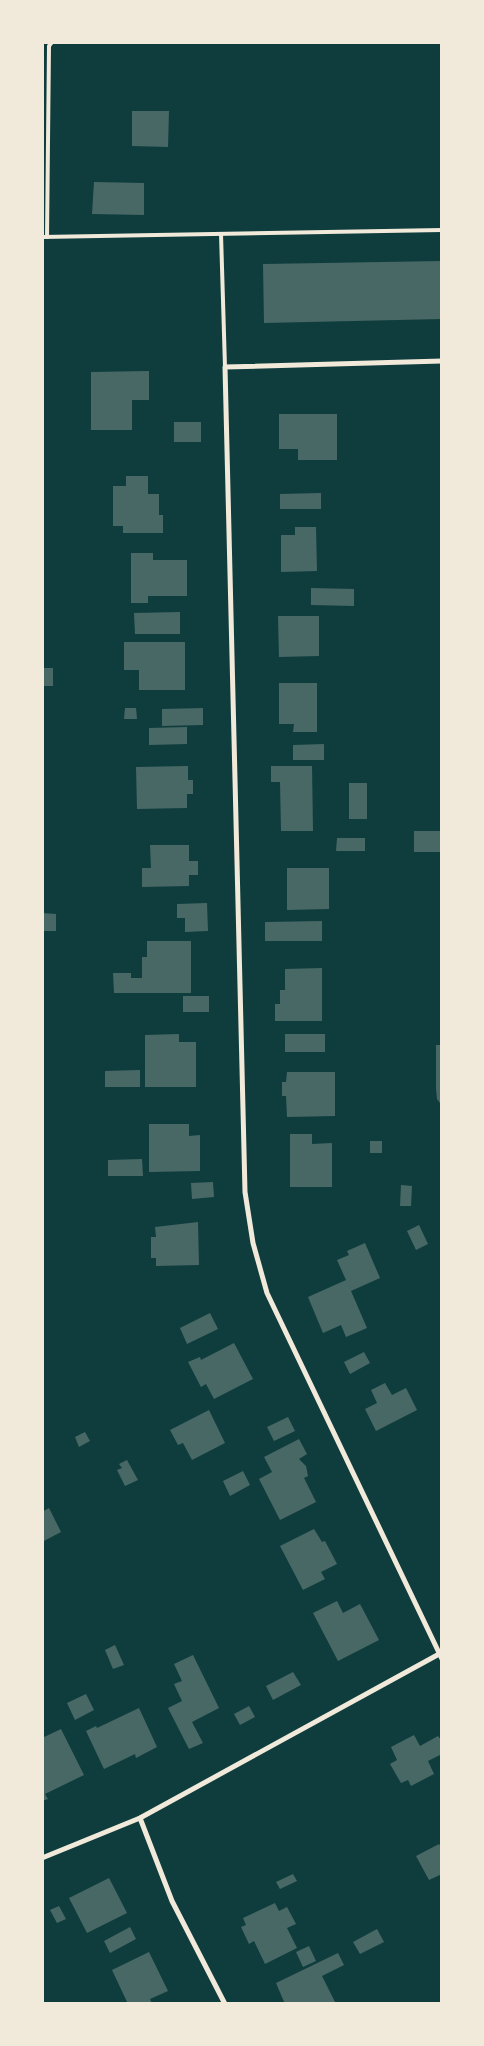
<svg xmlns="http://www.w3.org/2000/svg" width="484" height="2046" font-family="Helvetica,sans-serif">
<rect width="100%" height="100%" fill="#0f3d3e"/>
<g fill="#486865">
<path d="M132,111H169L168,147L132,146Z"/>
<path d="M94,182L144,183V215L92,214Z"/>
<path d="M442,261V319L264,323L263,264Z"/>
<path d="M149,371V400H132V430H91V372Z"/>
<path d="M279,414H337V460H298V449H279Z"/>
<rect x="174" y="422" width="27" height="20"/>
<path d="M126,476H148V494H159V515H163V533H123V526H113V486H126Z"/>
<path d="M321,493V509H280V494Z"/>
<path d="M295,527H316L317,571L281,572V535H295Z"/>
<path d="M131,553H153V560H187V596H148V603H131Z"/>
<path d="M311,588L354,589V606L311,605Z"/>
<path d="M180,612V634H135L134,613Z"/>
<path d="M278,616H319V656L279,657Z"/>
<path d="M124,642H185V690H139V670H124Z"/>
<rect x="42" y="668" width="11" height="18"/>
<path d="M279,683H317V732H293L294,724H279Z"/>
<path d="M125,708H136L137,719H124Z"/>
<path d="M203,708V725L162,726V709Z"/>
<path d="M187,727V744L149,745V728Z"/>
<path d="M324,744V760H293V745Z"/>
<path d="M188,766V780H193V794H187V808L137,809L136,767Z"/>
<path d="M271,766H312L313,831H281L280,782H271Z"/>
<rect x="349" y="783" width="18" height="36"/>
<rect x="414" y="831" width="28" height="21"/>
<path d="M337,838H365V851H336Z"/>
<path d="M150,845H189V861H198V875H189V886L142,887V868H151Z"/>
<path d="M287,868H329V909L287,910Z"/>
<path d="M207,903L208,931L185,932V918H177V904Z"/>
<path d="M42,913L56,914V931H42Z"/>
<path d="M322,921V941H265V922Z"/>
<path d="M147,941H191V993H114L113,973H131V978H142V957H147Z"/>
<path d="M322,968V1021H275V1004H280V990H285V969Z"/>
<rect x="183" y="996" width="26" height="16"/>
<path d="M179,1034V1042H196V1087H145V1035Z"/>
<rect x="285" y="1034" width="40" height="18"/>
<path d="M436,1045H442V1106L437,1099L436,1089Z"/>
<path d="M140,1070V1087H105V1071Z"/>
<path d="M287,1072H335V1116L287,1117L286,1096H282V1082H286Z"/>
<path d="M149,1124H189V1136L200,1135V1171L149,1172Z"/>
<path d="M290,1134H312V1144L332,1143V1187H290Z"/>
<rect x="370" y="1141" width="12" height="12"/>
<path d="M142,1159L143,1176H108V1160Z"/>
<path d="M213,1182L214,1197L192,1199L191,1183Z"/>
<path d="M401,1185L412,1186L411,1206H400Z"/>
<path d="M198,1222L199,1265L156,1266V1258H151V1237H156L155,1227Z"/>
<path d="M419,1225L428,1244L416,1250L407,1231Z"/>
<path d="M365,1243L380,1278L351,1291L367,1328L346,1337L341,1325L323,1333L308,1297L346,1280L337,1260L349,1255L347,1251Z"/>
<path d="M210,1313L218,1329L187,1344L180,1328Z"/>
<path d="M234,1343L253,1379L214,1399L206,1384L201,1387L188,1362L200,1357L201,1360Z"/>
<path d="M364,1352L370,1363L350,1374L344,1362Z"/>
<path d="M385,1383L392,1395L406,1388L417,1410L376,1431L365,1409L377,1403L371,1390Z"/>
<path d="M209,1410L225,1443L192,1460L183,1443L178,1445L170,1430Z"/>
<path d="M288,1417L295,1431L274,1441L267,1427Z"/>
<path d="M85,1432L90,1441L79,1447L75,1437Z"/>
<path d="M299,1439L307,1454L299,1459L306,1466L308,1476L304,1478L316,1502L280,1520L259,1479L272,1472L264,1457Z"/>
<path d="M127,1460L138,1480L125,1486L117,1470L122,1468L119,1464Z"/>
<path d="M243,1471L250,1485L230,1496L223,1481Z"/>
<path d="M49,1508L61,1532L42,1542V1512Z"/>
<path d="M314,1529L322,1542L325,1541L337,1564L321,1572L325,1579L303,1590L280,1546Z"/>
<path d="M337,1601L343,1613L360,1604L379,1640L338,1661L313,1613Z"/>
<path d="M115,1645L124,1665L113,1669L105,1650Z"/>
<path d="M193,1655L219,1708L192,1722L203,1743L189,1749L168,1708L182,1701L174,1684L182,1681L174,1664Z"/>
<path d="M293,1672L301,1685L273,1700L266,1686Z"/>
<path d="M86,1694L94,1710L75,1720L67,1703Z"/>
<path d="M249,1706L255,1717L240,1725L234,1714Z"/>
<path d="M139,1708L157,1747L136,1758L135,1754L104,1769L86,1731L96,1726L97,1728Z"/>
<path d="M61,1729L84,1775L45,1794L48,1799L42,1801V1738Z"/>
<path d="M414,1735L420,1746L438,1736L442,1741V1754L428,1761L434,1774L411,1786L408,1780L401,1783L390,1764L397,1760L391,1747Z"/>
<path d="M439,1844L442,1849V1874L429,1880L416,1856Z"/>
<path d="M293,1874L297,1881L280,1889L276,1882Z"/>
<path d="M109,1878L127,1913L87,1933L69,1898Z"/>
<path d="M275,1903L279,1911L287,1907L296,1924L287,1928L297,1948L265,1964L254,1941L249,1944L241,1927L246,1925L243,1918Z"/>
<path d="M59,1906L66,1919L57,1923L50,1910Z"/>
<path d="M130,1927L136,1939L110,1953L104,1941Z"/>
<path d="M377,1929L384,1942L360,1954L353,1942Z"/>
<path d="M309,1946L316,1961L303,1967L296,1952Z"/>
<path d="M149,1952L168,1991L150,1999L152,2004H128L112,1970Z"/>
<path d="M338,1953L344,1965L322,1976L336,2004H285L276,1983Z"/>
</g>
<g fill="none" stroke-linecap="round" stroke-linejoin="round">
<g stroke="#f1e9da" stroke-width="4">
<path d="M221,234L225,367"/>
<path d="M42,237L442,230"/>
<path d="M47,237L49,46L52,42"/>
</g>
<g stroke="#f1e9da" stroke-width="5">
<path d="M442,361L225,367L245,1192L253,1243L267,1293L442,1659"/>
<path d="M140,1818L172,1901L225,2004"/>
<path d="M42,1858L140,1818L441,1653"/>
</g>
</g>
<rect width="484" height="2046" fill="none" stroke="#f1e9da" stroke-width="88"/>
</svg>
